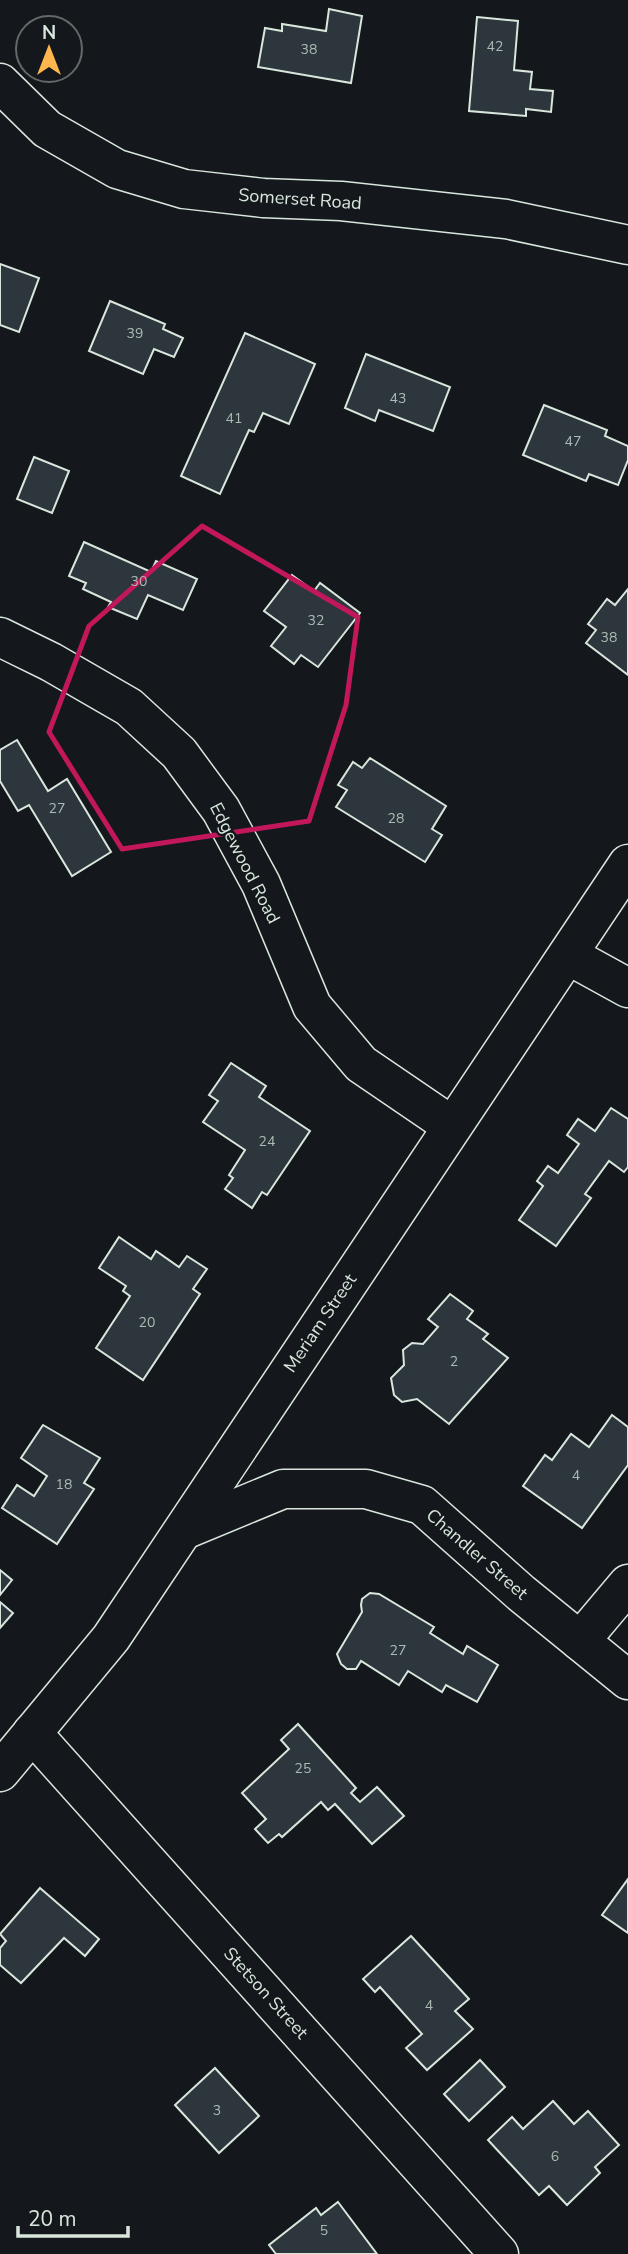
<svg xmlns="http://www.w3.org/2000/svg" width="628" height="2254" font-family="'Nunito Sans',sans-serif">
<rect width="100%" height="100%" fill="#14181c"/>
<g fill="#2c363c" stroke="#d8e6dc" stroke-width="2">
<path d="M329,9L362,16L351,83L258,67L265,28L282,31V24L326,31Z"/>
<path d="M477,17L518,21L514,70L532,72L530,89L553,91L551,112L526,109V116L469,111Z"/>
<path d="M0,264L39,278L19,332L0,325Z"/>
<path d="M110,301L165,324L163,329L183,338L174,357L154,349L143,374L89,351Z"/>
<path d="M245,333L315,364L289,424L263,413L254,432L249,430L220,494L181,476Z"/>
<path d="M366,354L450,387L433,431L379,410L375,421L345,408Z"/>
<path d="M544,405L607,430L605,436L628,446V460L618,485L589,474L586,481L523,455Z"/>
<path d="M34,457L69,471L52,513L17,499Z"/>
<path d="M84,542L151,572L156,561L197,579L183,610L148,595L137,619L108,607L111,602L83,589L86,583L69,576Z"/>
<path d="M292,575L314,591L320,583L360,613L318,667L301,655L294,664L271,646L286,627L264,611Z"/>
<path d="M628,589V675L586,643L596,630L588,624L607,599L615,605Z"/>
<path d="M17,740L48,791L67,779L111,852L72,876L29,805L18,811L0,781V750Z"/>
<path d="M370,758L446,806L432,829L442,835L425,862L336,807L347,790L338,785L353,762L362,768Z"/>
<path d="M231,1063L266,1086L259,1097L310,1131L267,1195L262,1192L252,1208L225,1189L233,1178L229,1175L245,1150L203,1122L218,1101L209,1095Z"/>
<path d="M611,1108L628,1119V1167L624,1172L609,1161L585,1194L591,1198L556,1246L519,1220L543,1186L537,1181L548,1166L558,1173L579,1144L567,1135L578,1119L595,1131Z"/>
<path d="M119,1237L151,1259L156,1251L179,1267L187,1256L207,1269L193,1289L200,1294L143,1380L96,1348L130,1296L123,1291L126,1286L99,1268Z"/>
<path d="M450,1294L473,1311L467,1319L488,1334L483,1339L508,1358L449,1424L417,1399L402,1402L394,1395L391,1378L404,1365L403,1350L412,1343L423,1344L438,1327L428,1319Z"/>
<path d="M612,1415L628,1427V1465L582,1528L523,1486L545,1455L552,1460L571,1434L589,1447Z"/>
<path d="M43,1425L100,1458L84,1483L94,1489L57,1544L2,1508L17,1485L34,1496L47,1476L21,1458Z"/>
<path d="M0,1570L12,1580L0,1595Z"/>
<path d="M370,1593L379,1594L434,1627L430,1633L463,1654L467,1646L498,1665L477,1702L446,1685L442,1692L408,1671L399,1685L361,1661L356,1669H347L341,1664L337,1654L362,1612L361,1605L362,1599Z"/>
<path d="M0,1602L13,1613L0,1628Z"/>
<path d="M298,1724L356,1788L351,1793L360,1802L377,1787L404,1816L372,1844L335,1804L328,1810L321,1802L282,1837L279,1834L268,1843L255,1829L266,1819L242,1793L289,1749L281,1740Z"/>
<path d="M628,1879V1933L602,1915Z"/>
<path d="M40,1888L99,1939L85,1956L64,1938L21,1983L0,1965V1948L6,1941L0,1934Z"/>
<path d="M411,1936L469,1999L455,2011L473,2029L427,2070L406,2048L422,2034L380,1987L375,1992L363,1979Z"/>
<path d="M480,2060L505,2087L469,2121L444,2094Z"/>
<path d="M215,2068L259,2116L219,2153L175,2105Z"/>
<path d="M553,2101L574,2124L588,2111L619,2145L595,2167L600,2173L567,2205L549,2186L539,2195L488,2140L512,2117L523,2129Z"/>
<path d="M338,2202L377,2254H276L269,2245L316,2208L321,2215Z"/>
</g>
<g fill="none" stroke-linecap="round" stroke-linejoin="round">
<g stroke="#d8e6dc" stroke-width="41">
<g id="minor">
<path d="M0,83L47,129L117,169L184,189L263,198L341,201L506,219L628,245"/>
<path d="M0,637L51,662L129,707L179,753L221,810L261,884L312,1006L361,1064L452,1126"/>
<path d="M568,955L628,988"/>
<path d="M184,1530L283,1489H366L422,1505L521,1593L628,1680"/>
<path d="M580,1641L628,1584"/>
<path d="M32,1733L499,2254"/>
<path d="M0,1772L111,1638L628,864"/>
</g>
</g>
<use href="#minor" stroke="#14181c" stroke-width="38"/>
</g>
<path fill="none" stroke="#c2185b" stroke-width="5" stroke-linejoin="round" d="M202,526L358,617L346,705L309,821L122,849L49,732L89,626Z"/>
<g text-anchor="middle" stroke-width="5" stroke-linejoin="round" paint-order="stroke">
<g font-size="14" fill="#adbab4">
<text x="495" y="51">42</text>
<text x="309" y="54">38</text>
<text x="135" y="338">39</text>
<text x="398" y="403">43</text>
<text x="234" y="423">41</text>
<text x="573" y="446">47</text>
<text x="139" y="586">30</text>
<text x="316" y="625">32</text>
<text x="609" y="642">38</text>
<text x="57" y="813">27</text>
<text x="396" y="823">28</text>
<text x="267" y="1146">24</text>
<text x="147" y="1327">20</text>
<text x="454" y="1366">2</text>
<text x="576" y="1480">4</text>
<text x="64" y="1489">18</text>
<text x="398" y="1655">27</text>
<text x="303" y="1773">25</text>
<text x="429" y="2010">4</text>
<text x="217" y="2115">3</text>
<text x="555" y="2161">6</text>
<text x="324" y="2235">5</text>
</g>
<g font-size="18" fill="#d8e6dc" stroke="#14181c">
<text transform="translate(300 199) rotate(4)" y="6">Somerset Road</text>
<text transform="translate(245 863) rotate(63)" y="6">Edgewood Road</text>
<text transform="translate(320 1323) rotate(-56)" y="6">Meriam Street</text>
<text transform="translate(477 1554) rotate(41)" y="6">Chandler Street</text>
<text transform="translate(266 1993) rotate(48)" y="6">Stetson Street</text>
</g>
</g>
<g transform="translate(49 49)"><circle r="33" fill="#14181c" stroke="#626a69" stroke-width="2"/>
<path d="M0-5L12 26L0 18L-12 26Z" fill="#ffb74d"/>
<text y="-10" font-size="19" font-weight="bold" text-anchor="middle" fill="#d8e6dc">N</text>
</g>
<path d="M18 2226v10h110v-10" fill="none" stroke="#d8e6dc" stroke-width="3.5"/>
<text x="28" y="2226" font-size="21" fill="#d8e6dc" stroke="#14181c" stroke-width="5" paint-order="stroke">20 m</text>
</svg>
